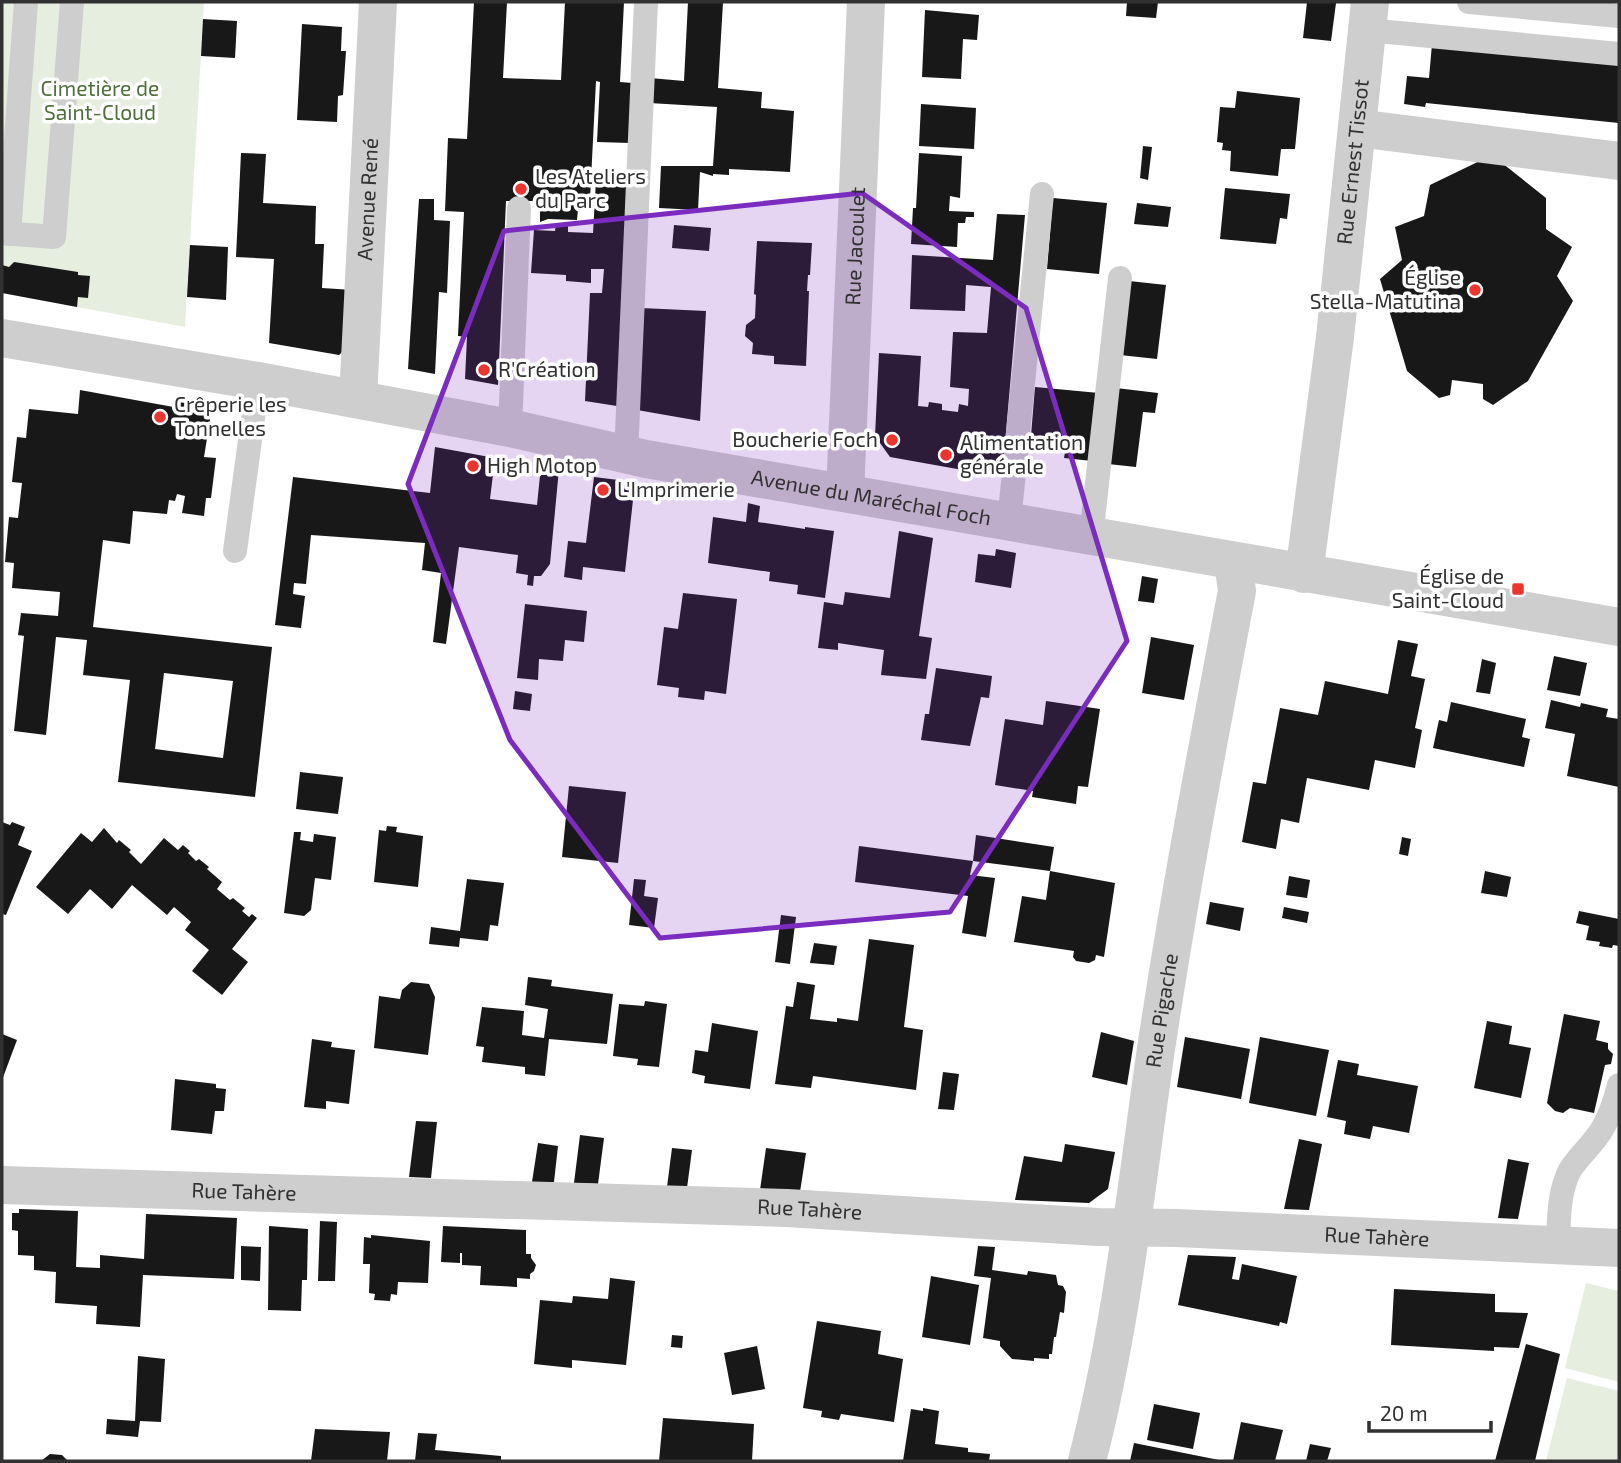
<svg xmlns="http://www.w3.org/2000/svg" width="1621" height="1463" font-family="'Exo 2',sans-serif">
<rect width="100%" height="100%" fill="#fff"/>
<g fill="#e6eedf">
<path d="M2,2H204L185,327L2,293Z"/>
<path d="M1586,1283L1619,1291V1382L1565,1368Z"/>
<path d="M1567,1378L1619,1391V1461H1546Z"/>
</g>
<g fill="#181818" fill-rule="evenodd">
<path d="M474,2H507L503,78L561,80L565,2H624L620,82L633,83L630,143L597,142L600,82L596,81L590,199L579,198L577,220L548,219L540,222V201H506L498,385L465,379L467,337L458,336L464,212L445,211L448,138L467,139Z"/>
<path d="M688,2H723L718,88L762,92L761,108L794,111L790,172L729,169V175L713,174V176L700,172L698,210L659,208L661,166H713L717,107L649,103L650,78L684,81Z"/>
<path d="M1127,2H1158L1156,18L1126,16Z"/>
<path d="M1307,2L1336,3L1331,41L1303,38Z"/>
<path d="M925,10L979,15L977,40L963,39L961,79L922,77Z"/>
<path d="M203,19L237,21L235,58L201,56Z"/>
<path d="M302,24L342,27L341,51H346L343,95L338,96L337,122L297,120Z"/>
<path d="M1432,44L1619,64V123L1426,103L1425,107L1404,104L1407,76L1429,78Z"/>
<path d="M1237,91L1300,98L1295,149H1281L1278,176L1230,171L1231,151L1222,150L1223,143L1217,142L1220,107L1235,108Z"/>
<path d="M921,104L976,108L974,149L919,146Z"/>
<path d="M1143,146L1152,147L1148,180L1140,178Z"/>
<path d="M241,153L266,154L263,203L316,206L315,244H324L322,288L353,290L350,345L339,355L269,343L274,259L236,257Z"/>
<path d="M919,153L962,156L960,198L950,196L949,211L974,212V217H966L965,223H958L957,247L911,244L913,208H916Z"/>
<path d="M1492,155L1546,198V229L1572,247L1557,276L1573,301L1528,381L1493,405L1483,399V384L1452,380L1450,395L1439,398L1407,371L1380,279L1402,260L1395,227L1424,216L1430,185Z"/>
<path d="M596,180L628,182L617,406L585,401L590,293H602L604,269H591V283L566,281V275L531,273L534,230L555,231L556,223H568V232L593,233Z"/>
<path d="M1225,188L1290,194L1287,219L1280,218L1276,244L1220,239Z"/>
<path d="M1053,198L1107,203L1099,274L1047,269Z"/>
<path d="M419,199H434V220L450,221L447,293L439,292L435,374L408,369Z"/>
<path d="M1137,203L1171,207L1168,227L1134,224Z"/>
<path d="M997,214L1025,215L1002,477L890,457L875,436L879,353L921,356L918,406L928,407L929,402L942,404V410L958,412L959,404L968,406L969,389L950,387L953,332L987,333L991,287L966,285L965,311L910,309L912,255L993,260Z"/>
<path d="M674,225L711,228L709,251L672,248Z"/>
<path d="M757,241L812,243L810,275H808L807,291H809L806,366L774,364V356L752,354L753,343L745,336L746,325L755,318L756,295L754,294Z"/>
<path d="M190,245L228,247L226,300L187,297Z"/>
<path d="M14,262L78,272V275L90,276L88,298L78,297L77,307L2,293V265L9,267Z"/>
<path d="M1129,281L1166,285L1157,359L1120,355Z"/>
<path d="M641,308L706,311L700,421L637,410Z"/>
<path d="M1035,387L1099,393L1092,461L1064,458L1065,452L1030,448Z"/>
<path d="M1116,388L1158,393L1155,413L1143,412L1136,467L1108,464Z"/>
<path d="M80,390L179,408L180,402L212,408L204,457L216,458L211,498H206L204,516L182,513L185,496L177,494L175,501L169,500L167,514L133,511L130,544L103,540L93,627L272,647L255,797L118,782L130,680L83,675L87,640L56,637L46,735L14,731L24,636L18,635L21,613L58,616L60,592L12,588L14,563L5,562L9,517L18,518L22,483L12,482L17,437L26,438L29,409L78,414ZM164,673L233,681L223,758L155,749Z"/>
<path d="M435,447L495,458L490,499L537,505L541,466L559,469L550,564L541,576H534L533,586L527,585L528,575L516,573L518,555L459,547L446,644L433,642L441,573L422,570L425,543L311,535L306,584L294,583L293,594L305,596L301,628L275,625L293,477L430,493Z"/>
<path d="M594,477L635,482L625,572L583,567L582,580L564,577L568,541L586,543Z"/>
<path d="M748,503L760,506L758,522L805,529V527L834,531L825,598L797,594L798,585L769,581L770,572L708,563L713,517L746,522Z"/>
<path d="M899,531L933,538L919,636L932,638L926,679L881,675L884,650L838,643V650L818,648L824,602L843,605L845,592L890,598Z"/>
<path d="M996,549L1016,553L1011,588L975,582L978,554L995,556Z"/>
<path d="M1142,576L1158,579L1154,603L1138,601Z"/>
<path d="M683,593L737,599L726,694L705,691L704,700L678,697L679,688L657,685L664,627L678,629Z"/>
<path d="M525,604L587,611L584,642L565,640L563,661L539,659L538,680L517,678Z"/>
<path d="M1151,637L1194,645L1184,700L1142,693Z"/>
<path d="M1398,640L1418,644L1411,676L1425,679L1415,728L1422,730L1415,768L1375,760L1369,790L1307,778L1299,823L1281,819L1276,849L1242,842L1253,782L1266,784L1280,708L1318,715L1325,681L1388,694Z"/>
<path d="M1554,656L1587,663L1580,696L1547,690Z"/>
<path d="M1482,659L1496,663L1490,694L1476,692Z"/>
<path d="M936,668L992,676L989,698L981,697L970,746L921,740L925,714H929Z"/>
<path d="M515,691L532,694L530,711L513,709Z"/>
<path d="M1551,700L1580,707L1581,703L1608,709L1606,717L1619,719V787L1567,776L1575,734L1545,728Z"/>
<path d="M1046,701L1100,709L1088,787L1078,786L1076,804L1032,797L1033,791L995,785L1005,719L1043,725Z"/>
<path d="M1451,702L1526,719L1522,737L1530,739L1524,767L1433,748L1439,720L1447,722Z"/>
<path d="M300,772L343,777L338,814L296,809Z"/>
<path d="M569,786L626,792L618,863L562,857Z"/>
<path d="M2,822L10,825L12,822L25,827L18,845L32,851L6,915L2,914Z"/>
<path d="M387,826L397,827L396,832L423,836L418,887L374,882L379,830L386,831Z"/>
<path d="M104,828L117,843L119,840L131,850L129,852L141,864L164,838L178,850L183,845L190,851L188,853L196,861L199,859L209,867L207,869L222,882L217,889L230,900L233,898L245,908L242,911L249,917L252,914L257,918L232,949L248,962L222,995L192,971L209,950L185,930L191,922L174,907L167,915L132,885L112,909L90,889L68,914L36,887L81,833L92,842Z"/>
<path d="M294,832H301L300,840L313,842L314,834L336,837L331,880L315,878L311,910L304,916L284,913Z"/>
<path d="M976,835L1054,847L1050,871L973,861Z"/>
<path d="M1402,837L1411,839L1408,856L1399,854Z"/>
<path d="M859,846L973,861L970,875L995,878L986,937L962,933L968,896L855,882Z"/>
<path d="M1050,871L1115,883L1104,957L1096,955L1095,960L1089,963L1076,961L1073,957L1074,951L1014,942L1022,896L1046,900Z"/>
<path d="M1485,871L1511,877L1507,897L1481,893Z"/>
<path d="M1289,876L1310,880L1307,898L1286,895Z"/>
<path d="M467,879L504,883L498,926L490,925L488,941L460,938L459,947L429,944L431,927L460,931Z"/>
<path d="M634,879L646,880L644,896L658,898L654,928L629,925Z"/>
<path d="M1210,902L1244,908L1240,931L1206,924Z"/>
<path d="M1284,907L1309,912L1307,923L1282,918Z"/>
<path d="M1579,911L1619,919V946L1613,945L1612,948L1599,946L1600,942L1586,940L1589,926L1576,923Z"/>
<path d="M781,915L796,917L790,964L775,962Z"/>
<path d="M869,939L914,945L904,1027L923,1030L916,1090L813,1076L811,1088L775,1084L786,1006L793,1007L797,982L815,985L810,1019L837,1022V1018L858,1021Z"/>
<path d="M814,943L837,946L834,965L810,963Z"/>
<path d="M528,977L552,980L551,986L613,994L607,1044L549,1039L545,1076L525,1074V1067L482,1062L484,1047L476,1046L482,1007L524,1011L522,1035L544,1038L548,1009L525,1005Z"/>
<path d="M411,982L429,984L435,997L428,1055L374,1048L379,996L400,999L402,990Z"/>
<path d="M645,1001L667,1004L659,1067L637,1065L638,1059L613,1056L619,1004L644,1006Z"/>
<path d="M1564,1014L1600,1021L1596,1040L1608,1043V1049L1613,1054L1611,1064L1605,1065L1594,1113L1570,1108L1563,1113L1555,1111L1547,1103Z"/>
<path d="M1487,1021L1512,1026L1509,1044L1531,1048L1521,1098L1474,1088Z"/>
<path d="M712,1023L758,1031L750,1089L704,1083L705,1076L692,1073L695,1050L708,1052Z"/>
<path d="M1101,1032L1134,1041L1127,1085L1092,1077Z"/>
<path d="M2,1034L17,1040L2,1080Z"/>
<path d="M1185,1037L1250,1049L1241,1099L1177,1087Z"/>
<path d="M1260,1037L1329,1050L1316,1116L1249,1103Z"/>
<path d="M312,1039L332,1042L331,1047L355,1050L349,1104L326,1101V1109L304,1107Z"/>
<path d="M1338,1060L1359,1064L1357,1075L1418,1086L1409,1133L1373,1126L1370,1139L1344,1134L1346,1121L1327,1117Z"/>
<path d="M943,1072L959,1074L954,1110L938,1109Z"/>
<path d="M175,1079L216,1084V1088L226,1089L224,1111H215L212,1134L171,1130Z"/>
<path d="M416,1121L437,1122L431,1178L409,1177Z"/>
<path d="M580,1135L604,1138L598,1184L574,1183Z"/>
<path d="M1299,1139L1322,1144L1309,1210L1284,1209Z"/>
<path d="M538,1143L558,1146L554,1182H532Z"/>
<path d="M1065,1144L1115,1152L1108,1189L1089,1203L1015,1200L1024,1156L1062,1162Z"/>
<path d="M672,1148L692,1150L687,1188L667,1187Z"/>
<path d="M766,1148L806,1153L800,1192L760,1190Z"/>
<path d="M1508,1159L1529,1163L1518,1219L1498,1218Z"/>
<path d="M19,1209L78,1211L76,1267L100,1268V1255L144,1259L146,1214L237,1218L234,1279L143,1275L140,1327L96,1324L97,1306L55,1303L56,1272L34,1270V1256L18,1255V1231L12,1230V1213H19Z"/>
<path d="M320,1221L337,1222L335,1281H318Z"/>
<path d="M269,1226L308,1229L307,1280H302L301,1311L268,1310Z"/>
<path d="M443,1226L526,1230V1254H531V1258L536,1265L534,1271L530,1274V1279L517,1278V1287L480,1285L481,1266L462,1265V1253H460V1263L441,1262Z"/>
<path d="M371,1235L430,1241L428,1283L398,1282L397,1295L391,1294L390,1301L374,1300L375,1294L369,1293L370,1264H363L364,1237L371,1238Z"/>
<path d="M241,1246L261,1247L260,1281L241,1280Z"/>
<path d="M978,1246L995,1247L992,1270L1027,1275L1028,1271L1056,1275L1058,1285L1063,1286L1066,1292L1064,1313L1060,1312L1056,1337H1054L1052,1354H1049V1359L1034,1358V1361L1012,1359L1000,1346V1341L983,1338L991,1278L974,1276Z"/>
<path d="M1188,1255L1236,1257L1232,1279L1239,1280L1242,1264L1297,1276L1287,1324L1280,1322L1279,1326L1178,1305Z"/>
<path d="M931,1276L979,1285L970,1345L922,1337Z"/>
<path d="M610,1278L635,1281L626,1365L572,1360V1368L534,1364L540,1300L572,1303L573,1296L608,1299Z"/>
<path d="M1394,1289L1495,1294V1312L1528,1313L1519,1348L1494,1347V1351L1391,1345Z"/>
<path d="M817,1321L881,1331L878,1354L903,1359L894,1422L841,1414L839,1420L821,1417L822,1411L803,1408Z"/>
<path d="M672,1335L683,1336L682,1348L671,1347Z"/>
<path d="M1526,1344L1560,1354L1535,1461H1495Z"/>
<path d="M757,1346L765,1389L732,1395L724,1353Z"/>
<path d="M138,1356L165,1359L161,1422L140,1421L138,1437L106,1434L107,1419L135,1421Z"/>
<path d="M1154,1404L1200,1413L1193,1449L1147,1440Z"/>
<path d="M923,1408L939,1411L935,1444L968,1448V1452L990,1454L989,1461H903L911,1409L923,1411Z"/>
<path d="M663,1418L754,1424L752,1461H659Z"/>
<path d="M1241,1422L1283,1430L1275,1461H1233Z"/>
<path d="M315,1429L390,1432L387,1461H311Z"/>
<path d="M418,1433L437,1434L435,1450L501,1456V1461H415Z"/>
<path d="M1134,1443L1219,1460V1461H1130Z"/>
<path d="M1310,1444L1331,1448L1327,1461H1306Z"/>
<path d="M50,1454L62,1455L68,1461H41Z"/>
</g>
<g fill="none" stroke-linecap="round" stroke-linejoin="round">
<g stroke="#cecece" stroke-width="24">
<path d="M1469,2L1619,16"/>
<path d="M1367,30L1619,54"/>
<path d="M2,233L54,237L72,2"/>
<path d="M9,234L26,2"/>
<path d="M510,428L519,208"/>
<path d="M626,456L646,2"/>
<path d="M1009,522L1042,194"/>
<path d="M1091,537L1120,278"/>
<path d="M235,551L258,381"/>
<path d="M1558,1246C1559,1221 1558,1193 1570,1170C1579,1156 1592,1145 1601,1131C1610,1117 1615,1101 1619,1085"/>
</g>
<g stroke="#cecece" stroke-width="38">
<path d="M1357,128L1619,161"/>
<path id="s1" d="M2,338L258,381L510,428L646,459L1619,627"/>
<path id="s2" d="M358,399L378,2"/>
<path id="s3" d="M845,493L866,2"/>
<path id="s4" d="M1304,574L1335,337L1370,2"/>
<path id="s5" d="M2,1185L787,1208L1098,1227L1176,1228L1619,1248"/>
<path id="s6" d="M1087,1461C1122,1326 1136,1187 1156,1049C1179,896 1208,743 1237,591L1233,561"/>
</g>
</g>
<path fill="#7b2cbf" fill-opacity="0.2" stroke="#7b2cbf" stroke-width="5" stroke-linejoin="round" d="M862,193L1026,308L1127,641L950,912L660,938L510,740L408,484L504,231Z"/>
<g fill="#ec352f" stroke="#fff" stroke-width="2.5">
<circle cx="521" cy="189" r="7"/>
<circle cx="1475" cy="290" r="7"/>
<circle cx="484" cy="370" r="7"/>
<circle cx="160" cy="417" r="7"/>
<circle cx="892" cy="440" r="7"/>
<circle cx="946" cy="455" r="7"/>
<circle cx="473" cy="466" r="7"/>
<circle cx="603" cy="490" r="7"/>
<rect x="1511" y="582" width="14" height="14" rx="3.5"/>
</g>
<g text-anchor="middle" stroke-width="7" stroke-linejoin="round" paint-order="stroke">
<g font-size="21" fill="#4f703c" stroke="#fff">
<text x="100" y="96">Cimetière de<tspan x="100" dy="24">Saint-Cloud</tspan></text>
</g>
<g font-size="21" fill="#313131" stroke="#fff">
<text dy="7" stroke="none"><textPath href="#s4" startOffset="415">Rue Ernest Tissot</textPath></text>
<text dy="7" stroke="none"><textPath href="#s2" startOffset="200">Avenue René</textPath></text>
<text dy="7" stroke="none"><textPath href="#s3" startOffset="247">Rue Jacoulet</textPath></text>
<text dy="7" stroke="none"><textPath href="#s1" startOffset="884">Avenue du Maréchal Foch</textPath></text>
<text dy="7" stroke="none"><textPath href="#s6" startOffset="457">Rue Pigache</textPath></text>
<text dy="7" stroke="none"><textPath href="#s5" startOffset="242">Rue Tahère</textPath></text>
<text dy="7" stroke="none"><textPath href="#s5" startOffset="808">Rue Tahère</textPath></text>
<text dy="7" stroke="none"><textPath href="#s5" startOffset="1376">Rue Tahère</textPath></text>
</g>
<g font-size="21" fill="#313131" stroke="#fff" text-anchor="start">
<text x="535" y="184">Les Ateliers<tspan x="535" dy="24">du Parc</tspan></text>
<text x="1461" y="285" text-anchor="end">Église<tspan x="1461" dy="24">Stella-Matutina</tspan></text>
<text x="498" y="377">R'Création</text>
<text x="174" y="412">Crêperie les<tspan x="174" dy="24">Tonnelles</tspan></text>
<text x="878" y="447" text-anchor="end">Boucherie Foch</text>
<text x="960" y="450">Alimentation<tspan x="960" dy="24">générale</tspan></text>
<text x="487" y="473">High Motop</text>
<text x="617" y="497">L'Imprimerie</text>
<text x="1504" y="584" text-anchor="end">Église de<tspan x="1504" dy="24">Saint-Cloud</tspan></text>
</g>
</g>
<rect width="1621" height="1463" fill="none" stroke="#313131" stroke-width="7"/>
<path d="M1369 1421v10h122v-10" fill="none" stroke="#313131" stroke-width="3.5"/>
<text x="1380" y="1421" font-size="21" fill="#313131" stroke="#ffffff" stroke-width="5" paint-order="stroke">20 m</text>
</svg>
